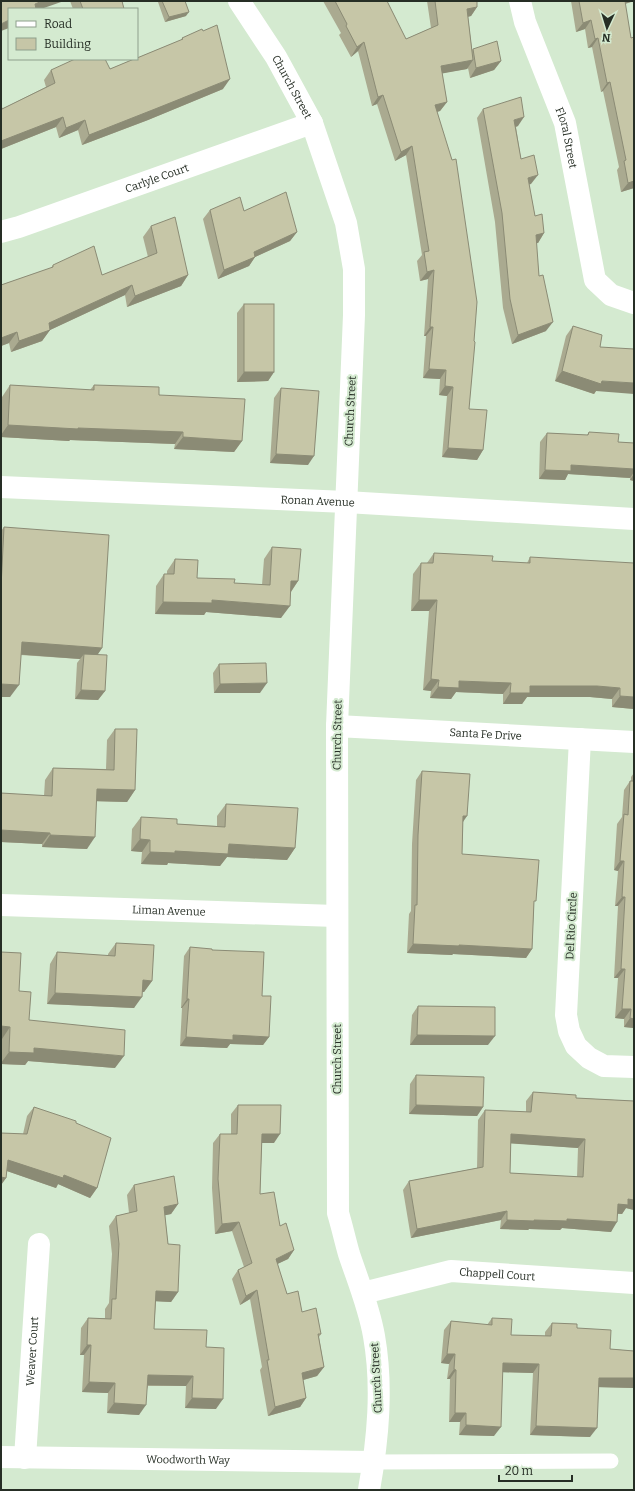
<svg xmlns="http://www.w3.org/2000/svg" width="635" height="1491" font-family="Bitter,serif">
<rect width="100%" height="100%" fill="#d4ead0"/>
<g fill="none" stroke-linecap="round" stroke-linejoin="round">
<path stroke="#fff" stroke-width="15" d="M374,1462L611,1461"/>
<g stroke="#fff" stroke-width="22">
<path id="s1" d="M520,1L525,22L565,123L595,280L611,295L634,303"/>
<path id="s2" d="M1,232L19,227L312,123"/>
<path id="s3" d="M1,487L346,502L634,519"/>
<path d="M580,739L566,1015L569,1031L576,1046L589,1058L604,1066L634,1067"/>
<path id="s4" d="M1,905L336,916"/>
<path id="s5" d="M363,1293L451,1271L634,1283"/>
<path id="s6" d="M1,1457L374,1462"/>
<path id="s7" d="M25,1458L39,1244"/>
<path id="s8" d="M369,1490C378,1439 383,1387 374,1336C369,1307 358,1281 349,1254C345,1240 342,1226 338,1213L337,726L634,742"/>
</g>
<path stroke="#fff" stroke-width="22" id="s9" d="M239,1L276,57L312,123L346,223L354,269V315L337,726"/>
</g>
<g fill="#aaaa90" fill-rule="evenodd">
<path d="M70,1H122L124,9H73Z"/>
<path d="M158,1H185L186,16L165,22L158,2Z"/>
<path d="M323,1H387L406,39L431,28L427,1H477V7L471,16L468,17L472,50L473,49L501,61L494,70L470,78L468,68L467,69L442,73L447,102L440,111L437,112L474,341L469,409L483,450L477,460L442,457L447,396L439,395L440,379L423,378L426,336H424L428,279L420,281L417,261L422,255L406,155L395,161L377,104L372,106L358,51L351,57L339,35L341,33Z"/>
<path d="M571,1H634L625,4L631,38L634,37V188L621,192L617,170L619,167L603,91L601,92L592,47L588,48L585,29L576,32Z"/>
<path d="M182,38L223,89L148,120L82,145L78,130L59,138L56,127L1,149V105L2,109L46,87L44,80L51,70L110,69L181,40Z"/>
<path d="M483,109L518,126L516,127L521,159L531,184H529L535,216L544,233L538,243H536L539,276L546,331L512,344L503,308L495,222L477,118Z"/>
<path d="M210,210L244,211L297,232L290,241L255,257L249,266L218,279L203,219Z"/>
<path d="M151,226L188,275L181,286L127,307L125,295L50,330L42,341L11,352L9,343L1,346V285L51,268L53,265L102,275L148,257L143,237Z"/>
<path d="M244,304L274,372L268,381L237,382V313Z"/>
<path d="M573,326L600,347L596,391L594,394L555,381L566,336Z"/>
<path d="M10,385L90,390L94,385L159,395L242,441L234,452L174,449L175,444L70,440L69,441L1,437L2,397Z"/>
<path d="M281,388L308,465L270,463L274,398Z"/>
<path d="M589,432L618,442L634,443V481L630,480V478L568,474L565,480L539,479L540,442L547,433L587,435Z"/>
<path d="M4,527L102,648L97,655L105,691L98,700L75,699L77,663L80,659L21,655L10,697H1V531Z"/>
<path d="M272,547L298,581L291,592L281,618L206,612L204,615L155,614L156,586L164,574H167V571L175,559L197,578L234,583L262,585L264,559Z"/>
<path d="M434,553L492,561L527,563L530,557L634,709L612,707V699L590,697H527L522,704H503V694L456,692L451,699L430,698L431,691L423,690L429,611H411L413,574L421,563H427Z"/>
<path d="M219,664L260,693H214L213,673Z"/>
<path d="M115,729L135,790L127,802L96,801L87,849L42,847V844L1,842V793L44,796L45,780L53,768L106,769L107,740Z"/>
<path d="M422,771L463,823L462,854L534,903L532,949L526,958L453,954L452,955L407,953L409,914L411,911L412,844L416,780Z"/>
<path d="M634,773V1028L624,1027V1019L615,1018L618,978H614L618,906H615L618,871L614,870L617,824L622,817L624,790L630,781H631V777Z"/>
<path d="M226,804L295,848L287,860L227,857L220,866L168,863L167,865L141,864L142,852L131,851L132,829L141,817L177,824L217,826V816Z"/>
<path d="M116,943L152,981L144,992H142L134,1008L47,1004L50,964L57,952L108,956V954Z"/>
<path d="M190,947L212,950L262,996L269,1037L263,1045L230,1044L227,1048L180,1046L182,1008H181L184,956Z"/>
<path d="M1,952L19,991L29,1020L115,1068L28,1061L25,1065L1,1064L2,1039H1Z"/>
<path d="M418,1006L488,1045H410L412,1015Z"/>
<path d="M416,1075L483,1107L477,1116L409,1114L410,1084Z"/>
<path d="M533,1092L576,1098L634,1101V1210L626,1208L622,1214H618L611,1232L562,1228L560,1230L529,1229L528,1230L500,1229L501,1220L411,1238L403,1190L409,1181L477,1168L478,1120L485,1110L526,1112V1101ZM511,1143L578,1148L577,1177L510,1173Z"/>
<path d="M238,1105L274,1143H262L260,1194L280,1226L294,1250L288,1259L277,1264L287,1294L321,1334L319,1337L324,1367L317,1376L303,1380L306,1398L300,1407L268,1416L260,1370L262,1367L250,1299L240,1305L232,1279L238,1270L244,1267L232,1231L215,1234L212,1188L213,1143L220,1134H231V1114Z"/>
<path d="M34,1107L76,1123L97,1188L90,1198L58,1184L56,1188L7,1171L6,1178L1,1185V1133L23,1134L27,1116Z"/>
<path d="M134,1185L178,1204L171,1214L165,1215L168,1244L178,1292L171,1302L156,1301L154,1329L206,1347L216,1409L185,1408L186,1386H148L139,1415L107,1413L108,1393L82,1392L84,1355H80L81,1328L88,1318H105V1309L109,1303L112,1254L109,1226L116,1216L129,1213L127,1195Z"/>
<path d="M492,1318L511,1335L545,1336V1332L552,1323L577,1328L610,1349L634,1351V1388L599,1387L590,1437L530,1435L533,1373L502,1372L494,1436L459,1435L460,1422H449L450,1379H447L449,1364L441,1363L444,1330L451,1321L487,1325Z"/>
</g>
<g fill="#8b8b75">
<path d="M42,1H64L41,9H31L35,4Z"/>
<path d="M622,1H634L618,6Z"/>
<path d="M477,7L471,16L460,18L467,9Z"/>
<path d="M189,12L186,16L165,22L169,17Z"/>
<path d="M9,20V28L1,31V24Z"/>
<path d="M591,20L585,29L576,32L583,23Z"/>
<path d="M598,38L592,47L588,48L595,39Z"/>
<path d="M364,42L358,51L351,57L357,47Z"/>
<path d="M473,60L467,69L434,75L441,66Z"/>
<path d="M501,61L494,70L470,78L476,68Z"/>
<path d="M230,79L223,89L148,120L82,145L89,135Z"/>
<path d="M610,82L603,91L601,92L607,83Z"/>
<path d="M383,95L377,104L372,106L378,97Z"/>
<path d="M447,102L440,111L429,114L435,105Z"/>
<path d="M63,117L56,127L1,149V141Z"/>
<path d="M524,117L518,126L508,129L514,120Z"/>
<path d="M85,120L78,130L59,138L66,128Z"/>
<path d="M412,146L406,155L395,161L401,152Z"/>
<path d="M538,175L531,184L521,187L528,178Z"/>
<path d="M634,181V188L621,192L628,183Z"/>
<path d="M297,232L290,241L255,257L249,266L218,279L224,270L254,252Z"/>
<path d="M544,233L538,243L529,244L536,235Z"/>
<path d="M434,270L428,279L420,281L427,272Z"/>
<path d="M188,275L181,286L127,307L135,296Z"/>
<path d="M132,285L125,295L50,330L42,341L11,352L19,341L49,323Z"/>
<path d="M553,322L546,331L512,344L518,335Z"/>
<path d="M430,327H433L426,336H424Z"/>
<path d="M17,332L9,343L1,346V338Z"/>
<path d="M429,369L446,370L440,379L423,378Z"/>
<path d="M562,371L602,381L634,383V394L596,391L594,394L555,381Z"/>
<path d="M244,372H274L268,381L237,382Z"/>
<path d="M445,386L453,387L447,396L439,395Z"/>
<path d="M8,425L78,428L183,432L175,444L70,440L69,441L1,437V435Z"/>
<path d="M183,437L242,441L234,452L174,449Z"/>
<path d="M448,448L483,450L477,460L442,457Z"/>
<path d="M276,454L314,456L308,465L270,463Z"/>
<path d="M571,465L634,469V472L630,478L568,474L565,480L539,479L545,470Z"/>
<path d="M634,474V481L630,480Z"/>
<path d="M291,581H298L290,593Z"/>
<path d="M212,600L290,606L281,618L206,612L204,615L155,614L163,602Z"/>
<path d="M419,600H437L429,611H411Z"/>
<path d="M22,642L102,648L94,660L84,654L80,659L13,654Z"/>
<path d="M431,679L439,680L431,691L423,690Z"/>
<path d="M459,681L511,683L503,694L456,692L451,699L430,698L438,687Z"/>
<path d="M267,683L260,693H214L220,684Z"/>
<path d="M1,684L19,685L10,697H1Z"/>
<path d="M530,686H597L620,688L612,699L590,697H527L522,704H503L510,693Z"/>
<path d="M81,690L105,691L98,700L75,699Z"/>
<path d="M620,696L634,697V709L612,707Z"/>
<path d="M97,789L135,790L127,802L88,801Z"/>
<path d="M463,816H467L461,825Z"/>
<path d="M1,830L50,833L42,844L1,842Z"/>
<path d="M50,835L95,837L87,849L42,847Z"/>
<path d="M140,839L150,840L142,852L131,851Z"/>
<path d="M229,844L295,848L287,860L227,857L220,866L168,863L167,865L141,864L150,852L175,851Z"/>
<path d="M620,861H624L618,871L614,870Z"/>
<path d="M622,897H625L618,906H615Z"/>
<path d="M413,944L459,945L532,949L526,958L453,954L452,955L407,953Z"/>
<path d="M621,969H625L618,978H614Z"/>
<path d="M143,980L152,981L144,992H135Z"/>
<path d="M55,993L142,997L134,1008L47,1004Z"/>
<path d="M187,999H189L182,1008H181Z"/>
<path d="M622,1009H631L624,1019L615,1018Z"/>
<path d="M630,1018L634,1019V1028L624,1027Z"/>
<path d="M1,1026L10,1027L2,1039H1Z"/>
<path d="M233,1035L269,1037L263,1045L230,1044L227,1048L180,1046L186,1037Z"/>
<path d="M417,1035L495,1036L488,1045H410Z"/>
<path d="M34,1048L124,1056L115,1068L28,1061L25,1065L1,1064V1063L9,1052Z"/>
<path d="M416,1105L483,1107L477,1116L409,1114Z"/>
<path d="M262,1134H280L274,1143H255Z"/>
<path d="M511,1134L585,1139L578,1148L504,1143Z"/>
<path d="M8,1160L64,1175L97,1188L90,1198L58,1184L56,1188L1,1169Z"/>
<path d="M1,1177L6,1178L1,1185Z"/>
<path d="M628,1199L634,1200V1210L626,1208L622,1214L612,1213L618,1204Z"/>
<path d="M178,1204L171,1214L157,1217L164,1207Z"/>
<path d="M507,1211L501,1220L411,1238L417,1229Z"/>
<path d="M567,1219L617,1222L611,1232L562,1228L560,1230L529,1229L528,1230L500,1229L507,1220Z"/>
<path d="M239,1222L232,1231L215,1234L222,1224Z"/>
<path d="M294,1250L288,1259L269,1268L276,1259Z"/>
<path d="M257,1290L250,1299L240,1305L246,1296Z"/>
<path d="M156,1291L178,1292L171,1302L149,1301Z"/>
<path d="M87,1345H91L84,1355H80Z"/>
<path d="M447,1354H455L449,1364L441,1363Z"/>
<path d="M503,1363L539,1364L533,1373L496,1372Z"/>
<path d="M324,1367L317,1376L296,1382L302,1373Z"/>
<path d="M454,1369L456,1370L450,1379H447Z"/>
<path d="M148,1375L193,1376L186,1386L141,1385Z"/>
<path d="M599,1378H634V1388L593,1387Z"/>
<path d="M89,1382L115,1383L108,1393L82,1392Z"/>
<path d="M192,1398L223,1399L216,1409L185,1408Z"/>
<path d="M306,1398L300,1407L268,1416L275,1407Z"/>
<path d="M114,1403L146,1405L139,1415L107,1413Z"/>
<path d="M455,1413H466L460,1422H449Z"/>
<path d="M466,1425L501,1427L494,1436L459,1435Z"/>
<path d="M536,1426L597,1428L590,1437L530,1435Z"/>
</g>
<g fill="#c6c6a7" stroke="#8b8b75" fill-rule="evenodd">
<path d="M1,1H42L35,4L36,9H9V20L1,24Z"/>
<path d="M80,1H122L124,9H83Z"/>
<path d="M162,1H185L189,12L169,17Z"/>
<path d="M335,1H387L406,39L438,25L435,1H477V7L467,9L473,60L441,66L447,102L435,105L452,160L456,159L477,302L474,341L475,342L469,409L487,410L483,450L448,448L453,387L445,386L446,370L429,369L433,327H430L434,270L427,272L424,252L429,251L412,146L401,152L383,95L378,97L364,42L357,47L346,26L347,24Z"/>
<path d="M579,1H625L631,38L634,37V181L628,183L624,161L626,160L610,82L607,83L598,38L595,39L591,20L583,23Z"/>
<path d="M217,25L230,79L155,109L89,135L85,120L66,128L63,117L1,141V105L2,109L55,83L51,70L75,59H105L110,69L134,59H137V58L183,39L182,38L202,29L203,31Z"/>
<path d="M497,41L501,61L476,68L473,49Z"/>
<path d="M521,97L524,117L514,120L521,159L534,155L538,175L528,178L535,216L542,214L544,233L536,235L539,276L543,275L553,322L518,335L510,299L502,213L483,109Z"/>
<path d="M286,192L297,232L254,252L255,257L224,270L210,210L240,197L244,211Z"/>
<path d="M175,217L188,275L135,296L132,285L49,323L50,330L19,341L17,332L1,338V285L53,267V265L94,246L102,275L157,253L151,226Z"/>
<rect x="244" y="304" width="30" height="68"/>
<path d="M573,326L602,335L600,347L634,349V383L602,381L601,384L562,371Z"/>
<path d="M10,385L94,390V385L159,387V395L245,399L242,441L183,437V432L78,428V429L8,425Z"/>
<path d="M281,388L319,391L314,456L276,454Z"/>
<path d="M589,432L619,434L618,442L634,443V469L571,465V471L545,470L547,433L588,435Z"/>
<path d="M4,527L109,535L102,648L22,642L19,685L1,684V587Z"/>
<path d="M272,547L301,549L298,581H291L290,606L212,600V603L163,602L164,574H174L175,559L198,560L197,578L235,579L234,583L270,585Z"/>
<path d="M434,553L493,556L492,561L530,563V557L634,563V697L620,696V688L597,686H530V693H510L511,683L459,681V688L438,687L439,680L431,679L437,600H419L421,563H433Z"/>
<path d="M84,654L107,655L105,691L81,690Z"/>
<path d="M266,663L267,683L220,684L219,664Z"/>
<path d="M115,729H137L135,790L97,789L95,837L50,835V833L1,830V793L52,796L53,768L114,770Z"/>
<path d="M422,771L470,774L467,816H463L462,854L539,860L536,901H534L532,949L459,945V946L413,944L415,905H417L418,835Z"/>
<path d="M630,781H634V1019L630,1018L631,1009H622L625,969H621L625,897H622L624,861H620L624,814L628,815Z"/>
<path d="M226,804L298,808L295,848L229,844L228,854L175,851V853L150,852V840L140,839L141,817L177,819V824L225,827Z"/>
<path d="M116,943L154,945L152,981L143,980L142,997L55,993L57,952L115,956Z"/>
<path d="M190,947L212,949V950L264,952L262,996H271L269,1037L233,1035V1040L186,1037L189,999H187Z"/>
<path d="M1,952L21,953L19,991L31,992L29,1020L125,1030L124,1056L34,1048V1053L9,1052L10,1027L1,1026Z"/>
<path d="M418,1006L495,1007V1036L417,1035Z"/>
<path d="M416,1075L484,1077L483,1107L416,1105Z"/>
<path d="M533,1092L576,1095V1098L634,1101V1200L628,1199V1205L618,1204L617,1222L567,1219V1221L534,1220V1221L507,1220V1211L417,1229L409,1181L483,1167L485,1110L531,1112ZM511,1134L585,1139L583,1177L510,1173Z"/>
<path d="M238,1105H281L280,1134H262L260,1194L274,1192L280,1226L286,1223L294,1250L276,1259L287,1294L298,1291L302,1312L316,1308L321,1334H318L324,1367L302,1373L306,1398L275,1407L267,1360H269L257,1290L246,1296L238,1270L252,1263L239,1222L222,1224L218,1179L220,1134H237Z"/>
<path d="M34,1107L76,1121V1123L111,1138L97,1188L64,1175L63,1178L8,1160L6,1178L1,1177V1133L27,1134Z"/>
<path d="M174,1176L178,1204L164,1207L168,1244L180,1245L178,1292L156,1291L154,1329L207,1330L206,1347L224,1348L223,1399L192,1398L193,1376L148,1375L146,1405L114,1403L115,1383L89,1382L91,1345H87L88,1318L111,1319L112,1299H116L119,1244L116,1216L137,1211L134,1185Z"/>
<path d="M492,1318L512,1319L511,1335L551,1336L552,1323L577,1324V1328L611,1330L610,1349L634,1351V1378H599L597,1428L536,1426L539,1364L503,1363L501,1427L466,1425V1413H455L456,1370L454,1369L455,1354H447L451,1321L492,1325Z"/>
</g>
<g text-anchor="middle" stroke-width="4" stroke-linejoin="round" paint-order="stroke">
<g font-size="11" fill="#262e25" stroke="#d4ead0">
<text dy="4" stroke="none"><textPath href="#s9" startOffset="101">Church Street</textPath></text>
<text dy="4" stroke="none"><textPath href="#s1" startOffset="145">Floral Street</textPath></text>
<text dy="4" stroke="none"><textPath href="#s2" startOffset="165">Carlyle Court</textPath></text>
<text transform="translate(350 411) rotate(-87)" y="4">Church Street</text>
<text dy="4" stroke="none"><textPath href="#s3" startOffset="317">Ronan Avenue</textPath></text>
<text dy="4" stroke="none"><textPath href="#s8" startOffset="919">Santa Fe Drive</textPath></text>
<text transform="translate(337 735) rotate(-89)" y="4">Church Street</text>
<text dy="4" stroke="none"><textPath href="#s4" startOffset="168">Liman Avenue</textPath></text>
<text transform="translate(571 926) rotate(-87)" y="4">Del Rio Circle</text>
<text transform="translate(337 1059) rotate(-90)" y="4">Church Street</text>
<text dy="4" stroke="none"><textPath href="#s5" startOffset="137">Chappell Court</textPath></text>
<text dy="4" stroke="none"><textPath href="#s7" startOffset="107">Weaver Court</textPath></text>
<text transform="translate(376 1378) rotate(-93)" y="4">Church Street</text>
<text dy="4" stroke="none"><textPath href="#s6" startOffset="187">Woodworth Way</textPath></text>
</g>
</g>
<rect width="635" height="1491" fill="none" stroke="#262e25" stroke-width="4"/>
<rect x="8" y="8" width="130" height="52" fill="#d4ead0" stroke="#8e9f8c"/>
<rect x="16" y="21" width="20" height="6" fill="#ffffff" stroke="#8e9f8c"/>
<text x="44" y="28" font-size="12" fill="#262e25">Road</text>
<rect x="16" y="38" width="20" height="12" fill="#c6c6a7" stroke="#8e9f8c"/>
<text x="44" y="48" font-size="12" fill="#262e25">Building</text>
<g transform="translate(607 28) rotate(184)" stroke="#d4ead0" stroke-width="3" paint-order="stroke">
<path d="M0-3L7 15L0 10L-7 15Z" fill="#262e25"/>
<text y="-6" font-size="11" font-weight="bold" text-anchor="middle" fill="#262e25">N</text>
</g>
<path d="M499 1475v6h73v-6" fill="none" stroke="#262e25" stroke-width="2"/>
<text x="505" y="1475" font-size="12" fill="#262e25" stroke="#d4ead0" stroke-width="3" paint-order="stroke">20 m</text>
</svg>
